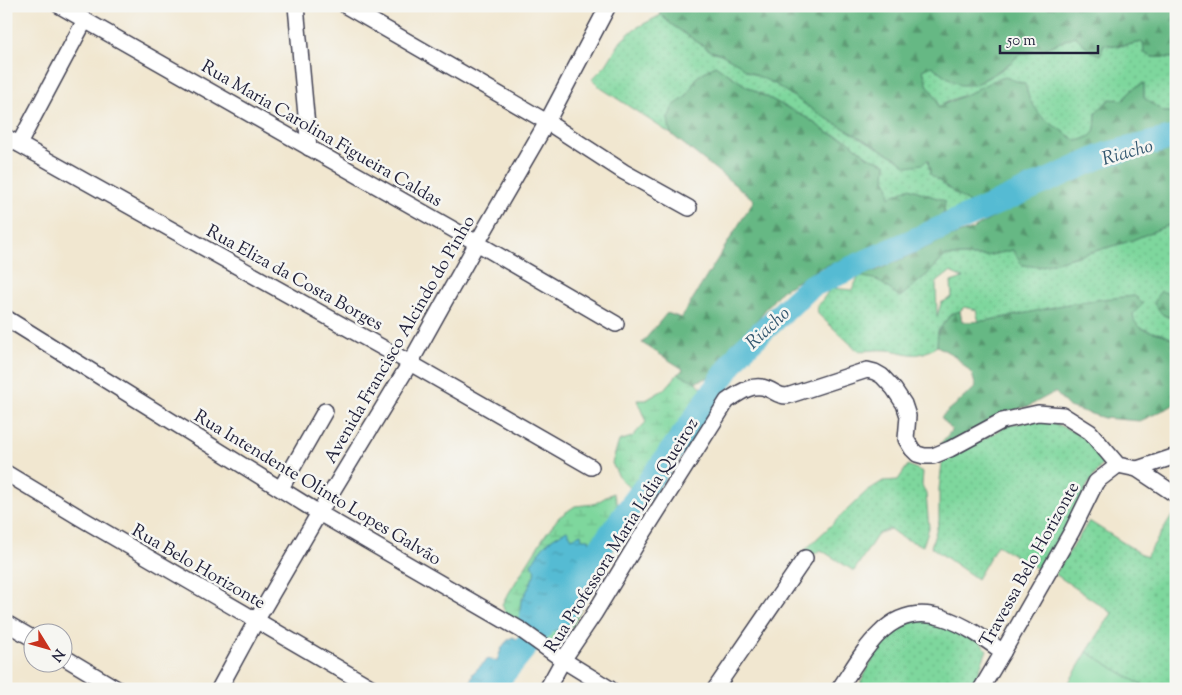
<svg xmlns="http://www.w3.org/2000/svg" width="1182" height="695" font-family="'Sorts Mill Goudy',serif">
<defs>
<pattern id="grass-dots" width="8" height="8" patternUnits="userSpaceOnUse" patternTransform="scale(1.25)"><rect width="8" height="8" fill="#7ed79d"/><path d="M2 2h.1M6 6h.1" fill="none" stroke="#6db888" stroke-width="1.8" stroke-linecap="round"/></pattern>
<pattern id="forest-firs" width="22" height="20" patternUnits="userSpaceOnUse" patternTransform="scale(1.25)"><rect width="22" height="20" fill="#66b884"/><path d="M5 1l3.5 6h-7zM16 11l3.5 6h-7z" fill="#54956d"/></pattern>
<pattern id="wetland-marsh" width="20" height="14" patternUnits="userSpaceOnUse" patternTransform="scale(1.25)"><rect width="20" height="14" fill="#7ed79d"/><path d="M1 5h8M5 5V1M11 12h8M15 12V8" fill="none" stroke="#6db888"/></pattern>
<pattern id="water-ripples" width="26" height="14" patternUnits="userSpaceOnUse" patternTransform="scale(1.25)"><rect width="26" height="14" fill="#55bbd3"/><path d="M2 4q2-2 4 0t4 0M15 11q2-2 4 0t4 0" fill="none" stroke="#4698ac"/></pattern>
</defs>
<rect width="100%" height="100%" fill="#f6f6f2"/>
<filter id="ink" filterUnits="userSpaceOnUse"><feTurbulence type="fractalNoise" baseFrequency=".02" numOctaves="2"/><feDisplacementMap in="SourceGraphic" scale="10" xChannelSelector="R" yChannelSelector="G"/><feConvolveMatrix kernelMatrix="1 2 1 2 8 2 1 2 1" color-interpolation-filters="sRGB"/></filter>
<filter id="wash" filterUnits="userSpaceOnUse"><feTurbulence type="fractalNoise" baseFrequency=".0096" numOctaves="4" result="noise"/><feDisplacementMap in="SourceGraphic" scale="20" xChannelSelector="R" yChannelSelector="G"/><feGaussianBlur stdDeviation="1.12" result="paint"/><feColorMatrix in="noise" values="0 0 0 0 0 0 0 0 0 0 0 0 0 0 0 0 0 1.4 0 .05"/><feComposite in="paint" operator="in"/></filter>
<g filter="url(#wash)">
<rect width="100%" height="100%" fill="#f1e7d0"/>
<g fill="url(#grass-dots)" stroke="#507c6c" fill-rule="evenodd">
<path d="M661,15L672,25L711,51L721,54L739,64L746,70L775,84L819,114L898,159L907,166L928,159L931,174L956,194L975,207L962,212L944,213L945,201L909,188L890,198L888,184L885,179L886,163L868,157L846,139L828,133L809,119L746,86L715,65L697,77L686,97L673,106L668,119L671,134L601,88L592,79L606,65L621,41L634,29Z"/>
<path d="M1075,36L1083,44L1100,55L1104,44C1118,48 1129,45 1143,42L1152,57L1176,58V112H1164L1144,98V84L1131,90L1124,100L1096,112C1095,130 1098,136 1077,141L1043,119L1030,101L974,91L951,100L938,107L937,100L927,84L923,70L932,66L944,75L974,85C989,77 1007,69 1018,55L1039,51Z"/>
<path d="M1176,222V280L1172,279L1170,295L1163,315L1176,319V343L1170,338L1141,328L1133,320L1135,296L1103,299L1068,304L1032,312L979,322L976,310L964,307L960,311L951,314L938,331L937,346C914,361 911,352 887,350C878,349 868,351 858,351L818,314L817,307L831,288L852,290L859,276L877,279L900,297L930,272L945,256H986L1013,250L1039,267L1130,241ZM950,272L963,278L951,282L952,297L941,303L937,317L936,283Z"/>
<path d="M1044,419L1079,434L1093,443L1105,460L1087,486L1077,508L1040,570L997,545L977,579L931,547L939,521V489L942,463L1008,425Z"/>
<path d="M908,465L923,472L922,485L926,494L929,528L923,546L901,537L890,529L878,534L854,571L821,550L811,556L805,550L867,491L883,481L898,480Z"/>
<path d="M1172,516L1176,518V689H1148L1087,652L1112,613L1055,574L1089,521L1146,557Z"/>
<path d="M917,619L939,621L980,642L987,650L972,689H868L860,684C875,653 885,634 917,619Z"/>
</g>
<g fill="url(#forest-firs)" stroke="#446d60">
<path d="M655,6H1176V58L1152,57L1144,53L1143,42C1129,45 1118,47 1104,44L1100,55L1091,51L1075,36L1039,51L1018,55L1013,61L992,75L974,85H960L944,75L932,66L923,70L927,84L937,100L938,107L974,91L992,81L1005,77L1025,84L1030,101L1043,118L1077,141C1098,136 1095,130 1096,112L1110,99L1124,100L1131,90L1144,83V98L1164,112H1176V126L1144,135L1074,160L975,207L956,194L930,174L928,159L923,164L907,166L898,159L819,114L775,84L745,70L739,64L721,54L711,51L672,25L661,15Z"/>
<path d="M715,65L746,86L809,119L828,133L846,139L868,157L886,163L885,179L888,184L890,197L909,188L945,201L944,213L934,222L894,240L820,268L781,291L709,377L696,382L678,374L683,369L642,343L667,313L681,318L754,200L671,134L668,119L673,106L686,97L697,77Z"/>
<path d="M1176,149V222L1130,241L1039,267L1022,265L1013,250L986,256H945L930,272L900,297L877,280L859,276L878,270L949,237L973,229L1006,210L1106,165Z"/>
<path d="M1172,279L1176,280V319L1163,315L1154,304L1157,296L1161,291L1170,294L1168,285Z"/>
<path d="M1135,296L1143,304L1133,314C1134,333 1156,330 1169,337C1171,338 1174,342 1176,343V403L1170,407L1140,421L1104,418L1069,407L1055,392L1029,406L1005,413L948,444H940L952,430L941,417L976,387L972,374L955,356L937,346L938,331L951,314L960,311L962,322C999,322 1034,310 1069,304C1091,300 1113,298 1135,296Z"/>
</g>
<g fill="url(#wetland-marsh)" stroke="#507c6c">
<path d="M678,374L696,382L715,400L706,416L651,497C629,488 622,486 612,463L619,441L632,437L646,422L637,400H646L665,389Z"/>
<path d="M613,493L619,507L606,527L611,558L605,569L590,590L574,624L558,644L546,640L507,618L502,604L545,535L559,517L575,506L594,504Z"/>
</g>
<path fill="#7ed79d" stroke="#507c6c" d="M1087,652L1148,689H1065Z"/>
<g fill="url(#water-ripples)" stroke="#3c6e87">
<path d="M567,530L572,538L581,534L582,539H589C590,544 591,548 592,552C593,561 588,574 583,581L587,585L584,591V600L571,623L562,629L548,632L532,627L519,621L521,601L529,587L536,570L531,564C536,559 538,552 543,547C549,540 558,535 567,530Z"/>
<path d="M513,637L521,642L527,650L525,662L506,689H467L469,687L473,673L488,659L497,661C500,652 503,641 513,637Z"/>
</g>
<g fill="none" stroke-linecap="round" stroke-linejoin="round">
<path stroke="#55bbd3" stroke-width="24" d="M491,689L545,623L689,427L740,352L811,286L1107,154L1176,137"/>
</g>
</g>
<g filter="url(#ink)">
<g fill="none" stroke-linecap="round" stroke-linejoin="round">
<g stroke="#414051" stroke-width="18">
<g id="minor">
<path d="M60,6L477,243L616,324"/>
<path d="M296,6L309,148"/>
<path d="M346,6L547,122L624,172L689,208"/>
<path d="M6,137L410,363L591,467"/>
<path d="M19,144L85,20"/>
<path d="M6,318L319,513L521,630L563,660L610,689"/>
<path d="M1137,469L1176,456"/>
<path d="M6,473L79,517L374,689"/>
<path d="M281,488L325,411"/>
<path d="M6,623L32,638"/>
<path d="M62,656L117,689"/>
<path d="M219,689L256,621L319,513L410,363L477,243L547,122L608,6"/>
<path d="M547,689L563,660L594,614L639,540L727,401C739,393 753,382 768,389C776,392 777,396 787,396L867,370L875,372L882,376L894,389L904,404L908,416L906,439L912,449L917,454L924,456H933L950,449L1002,421L1038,413L1063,415L1090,432L1118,465L1137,469L1176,495"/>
<path d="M715,689L805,558"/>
<path d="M839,689C852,670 863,649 880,633C920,593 967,626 1003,652"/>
<path d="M981,689L1003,652L1072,531L1096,482L1118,465"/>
</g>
</g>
<use href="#minor" stroke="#fff" stroke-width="15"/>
</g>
</g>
<g text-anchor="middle" stroke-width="5" stroke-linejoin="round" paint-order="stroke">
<g font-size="18" fill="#22223b" stroke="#f6f6f2">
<text transform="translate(322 133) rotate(30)" y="6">Rua Maria Carolina Figueira Caldas</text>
<text transform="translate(295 277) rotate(29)" y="6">Rua Eliza da Costa Borges</text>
<text transform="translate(399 339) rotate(-60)" y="6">Avenida Francisco Alcindo do Pinho</text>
<text transform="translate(318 487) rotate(31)" y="6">Rua Intendente Olinto Lopes Galvão</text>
<text transform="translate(621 535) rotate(-58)" y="6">Rua Professora Maria Lídia Queiroz</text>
<text transform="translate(1029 564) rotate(-61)" y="6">Travessa Belo Horizonte</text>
<text transform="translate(199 566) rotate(30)" y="6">Rua Belo Horizonte</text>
</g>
<g font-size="19" font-style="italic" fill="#345870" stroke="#f6f6f2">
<text transform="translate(1127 151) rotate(-16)" y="7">Riacho</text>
<text transform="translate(767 327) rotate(-43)" y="7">Riacho</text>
</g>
</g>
<rect width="1182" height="695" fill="none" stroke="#f6f6f2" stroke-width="25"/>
<g transform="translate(48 648) rotate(127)"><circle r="24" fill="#f6f6f2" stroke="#a1a1a9"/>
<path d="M0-4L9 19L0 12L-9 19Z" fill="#c8321e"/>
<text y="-8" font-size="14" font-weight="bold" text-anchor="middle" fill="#22223b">N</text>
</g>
<path d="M1000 45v8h98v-8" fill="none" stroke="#22223b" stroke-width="2.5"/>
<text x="1007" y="45" font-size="15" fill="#22223b" stroke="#f6f6f2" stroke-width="4" paint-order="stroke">50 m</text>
</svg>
